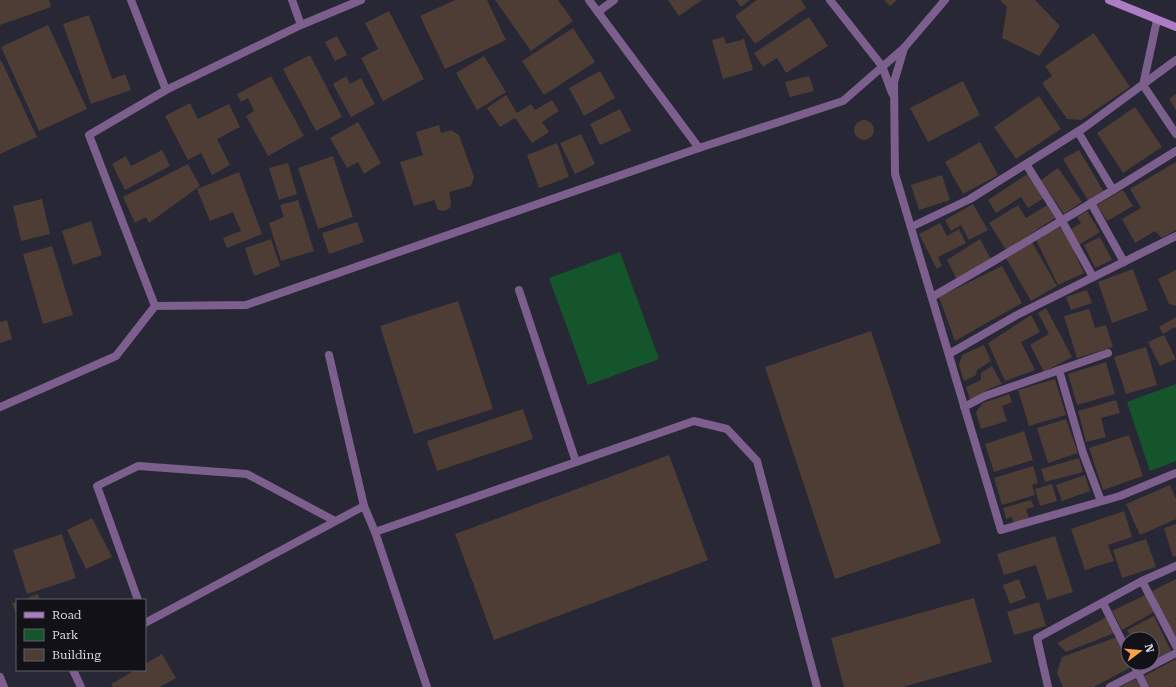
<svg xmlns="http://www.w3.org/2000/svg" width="1176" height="687" font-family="'Roboto Serif',serif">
<rect width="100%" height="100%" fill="#272735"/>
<g fill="#15552b">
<path d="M620,252L659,359L588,385L549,278Z"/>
<path d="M1176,384V461L1150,471L1127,402Z"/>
</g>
<g fill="#4d3d35">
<path d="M0,0H49L51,7L0,25Z"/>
<path d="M455,0H487L506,40L445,69L420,16Z"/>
<path d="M495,0H558L573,21L531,51Z"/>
<path d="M668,0H702L679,16Z"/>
<path d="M736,0H750L741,7Z"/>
<path d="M757,0H801L806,8L755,44L735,16Z"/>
<path d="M884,0H897L890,6Z"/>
<path d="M1000,0H1035L1060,26L1039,56L1002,38L1007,7Z"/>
<path d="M389,11L424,79L383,101L361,58L378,49L365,23Z"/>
<path d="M89,15L112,79L125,74L131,90L91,104L63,24Z"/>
<path d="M809,17L828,46L786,73L777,58L763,67L754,53Z"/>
<path d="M48,25L87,109L39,131L1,47Z"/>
<path d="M573,28L595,62L544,95L522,61Z"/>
<path d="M1094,33L1130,87L1081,120L1067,119L1042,83L1052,76L1045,66Z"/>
<path d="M337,36L347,55L335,61L325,42Z"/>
<path d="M724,37L726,44L744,39L753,70L723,79L712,40Z"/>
<path d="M310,55L342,117L316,131L283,69Z"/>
<path d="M484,56L506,92L477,110L456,73Z"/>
<path d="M1,60L37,137L0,154V61Z"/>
<path d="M600,71L615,98L584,116L569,88Z"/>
<path d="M271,76L304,136L268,156L246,116L254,111L248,98L241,102L237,94Z"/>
<path d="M346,76L350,84L361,78L375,104L351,117L333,84Z"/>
<path d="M809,76L814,91L790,97L785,82Z"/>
<path d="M963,81L980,115L928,142L910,108Z"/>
<path d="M1176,94V110L1169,99Z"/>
<path d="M506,95L517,113L531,104L535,110L552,100L559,111L542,122L549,132L532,143L515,118L500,127L487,108Z"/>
<path d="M1039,96L1061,129L1016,159L994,127Z"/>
<path d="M190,103L198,119L229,104L240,127L217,139L230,165L212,175L201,153L188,160L165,116Z"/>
<path d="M1135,107L1162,147L1123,173L1097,133Z"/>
<path d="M620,109L631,131L600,145L590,124Z"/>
<circle cx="864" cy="130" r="10"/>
<path d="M358,122L381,163L364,174L358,162L347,168L330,138Z"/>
<path d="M439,125L441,133L451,130L459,135L474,177L471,186L449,192L451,202L450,208L444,211L438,210L434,200L414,206L400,162L423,155L416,132Z"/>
<path d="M581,134L595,164L575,174L560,143Z"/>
<path d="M980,142L998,175L963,194L945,162Z"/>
<path d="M557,143L569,177L539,188L527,155Z"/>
<path d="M162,150L170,166L125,190L112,164L126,156L131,166Z"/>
<path d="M1079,150L1104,192L1089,202L1063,159Z"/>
<path d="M333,156L353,217L318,229L298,168Z"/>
<path d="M1176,162V230L1162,238L1155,231L1135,243L1122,219L1141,208L1130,189Z"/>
<path d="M288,163L297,194L279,200L269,168Z"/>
<path d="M188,164L200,186L149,223L146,217L135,223L123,197Z"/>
<path d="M1058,168L1082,202L1064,214L1041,180Z"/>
<path d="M239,172L262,234L227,248L223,238L241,231L233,212L210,221L197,189Z"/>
<path d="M1029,173L1044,198L1028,208L1021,197L996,213L988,200Z"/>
<path d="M942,175L950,200L919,210L911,185Z"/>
<path d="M1123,190L1133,206L1107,221L1097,205Z"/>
<path d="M42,199L50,234L21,241L13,206Z"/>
<path d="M298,200L314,251L281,261L269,223L284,217L280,205Z"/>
<path d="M973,204L988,230L969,240L961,225L951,231L945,220Z"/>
<path d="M1018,205L1026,218L1047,205L1055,218L1006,250L989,223Z"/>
<path d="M1087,211L1100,232L1077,246L1068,231L1081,223L1077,217Z"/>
<path d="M91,221L102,255L73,265L62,231Z"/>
<path d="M357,222L364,242L329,254L322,233Z"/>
<path d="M940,223L947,236L959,229L966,243L938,257L942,266L937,269L919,234Z"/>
<path d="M1062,227L1075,250L1076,256L1084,273L1058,285L1035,238L1056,228Z"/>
<path d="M1100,237L1112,260L1095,268L1084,245Z"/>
<path d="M271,239L280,266L254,276L245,248Z"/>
<path d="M980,239L991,259L957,280L947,260Z"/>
<path d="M1032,242L1057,286L1031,301L1006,258Z"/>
<path d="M52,246L73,315L43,324L23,254Z"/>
<path d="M1002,266L1022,303L955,341L939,297Z"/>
<path d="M1133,269L1148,310L1112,323L1098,282Z"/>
<path d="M1176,270V306L1169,304L1158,279Z"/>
<path d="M1087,290L1092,303L1071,310L1066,297Z"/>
<path d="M458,301L493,409L414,434L380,326Z"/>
<path d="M1046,308L1072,357L1044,372L1030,345L1049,334L1038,313Z"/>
<path d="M1089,309L1095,328L1106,325L1113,347L1077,358L1064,316Z"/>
<path d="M1031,315L1040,332L1021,342L1035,370L1005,381L988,343Z"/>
<path d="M1176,317V330L1175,327L1163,334L1159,327Z"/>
<path d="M7,320L12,339L0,343V322Z"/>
<path d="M871,331L941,543L835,579L765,367Z"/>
<path d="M1164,335L1176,359L1160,366L1148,342Z"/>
<path d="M984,345L991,361L977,370L976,375L964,381L959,365L962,355Z"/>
<path d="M1146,347L1157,385L1126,394L1114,357Z"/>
<path d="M1106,362L1115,394L1077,405L1068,374Z"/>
<path d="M992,366L1002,384L989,389L970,400L966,387L981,380V373Z"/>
<path d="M1055,379L1066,415L1029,426L1018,390Z"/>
<path d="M1009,394L1012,402L1002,406L1007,421L981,429L976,412L983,403Z"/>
<path d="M1116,400L1120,413L1101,418L1106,437L1086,442L1078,411Z"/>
<path d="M523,409L533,439L437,471L427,441Z"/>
<path d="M1066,419L1078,453L1048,463L1037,428Z"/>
<path d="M1024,431L1033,460L994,472L985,444Z"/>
<path d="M1129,435L1143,476L1103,490L1089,448Z"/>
<path d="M669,455L708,560L494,640L455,534Z"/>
<path d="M1079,458L1083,472L1045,482L1041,469Z"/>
<path d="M1033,466L1038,483L1032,485L1035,495L1002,505L994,478Z"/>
<path d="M1085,475L1090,491L1062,501L1056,485Z"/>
<path d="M1052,484L1057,501L1040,506L1035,489Z"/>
<path d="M1170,485L1176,499V519L1140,535L1126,504Z"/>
<path d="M1031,500L1034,507L1026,509L1029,519L1013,523L1012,517L1006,519L1003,508Z"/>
<path d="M1124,511L1132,537L1108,545L1114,561L1085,570L1071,529Z"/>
<path d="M92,518L112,557L86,569L67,530Z"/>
<path d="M1176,524V556L1173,557L1164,528Z"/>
<path d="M62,534L76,578L27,594L13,550Z"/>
<path d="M1055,536L1073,592L1047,600L1036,565L1004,575L997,554Z"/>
<path d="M1146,539L1156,567L1122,578L1113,550Z"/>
<path d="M1019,579L1026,598L1010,604L1003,585Z"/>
<path d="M1176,579V642L1152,591Z"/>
<path d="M38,594L40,600H22Z"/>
<path d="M1145,595L1154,612L1122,630L1112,611Z"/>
<path d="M974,598L992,662L903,687H844L831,638Z"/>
<path d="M17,602V616L12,603Z"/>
<path d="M1039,602L1046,626L1014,635L1007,612Z"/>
<path d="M1109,616L1117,632L1066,652L1057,643Z"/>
<path d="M1154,616L1171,651L1152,661V639H1132L1127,630Z"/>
<path d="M1117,637L1128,663L1131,667L1094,687H1063L1057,673L1062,657Z"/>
<path d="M162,654L176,678L160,687H113L111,684L135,670H145V664Z"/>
<path d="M1176,659V686L1174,687H1150L1144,676Z"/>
<path d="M1136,679L1140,687H1120Z"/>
</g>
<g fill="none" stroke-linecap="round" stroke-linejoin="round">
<g stroke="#7c5f8c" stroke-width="8">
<path d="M131,0L166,90"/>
<path d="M598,12L614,0"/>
<path d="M1026,164L1062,221L1093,277"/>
<path d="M1091,203L1124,262"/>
<path d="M519,290L576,462"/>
<path d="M932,297L994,261L1113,190"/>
<path d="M329,355L364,506L375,532L427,687"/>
<path d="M1059,370L1083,453L1101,501"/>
<path d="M964,407L985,396L1108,353"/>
<path d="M375,532L694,421L727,429L757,461L817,687"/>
<path d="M1142,581L1176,646"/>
<path d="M138,600L97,486L138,466L247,474L335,521"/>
<path d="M1103,603L1128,653"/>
<path d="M145,623L364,506"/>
<path d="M1133,663L1145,687"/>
<path d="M73,670L81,687"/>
<path d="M1110,687L1176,653"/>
</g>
<g stroke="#7c5f8c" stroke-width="8">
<path d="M292,0L301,25L361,0"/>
<path d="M589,0L699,148"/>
<path d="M830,0L882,66L892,93"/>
<path d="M1157,20L1143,85L1176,134"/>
<path d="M904,48L894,82L895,174L1001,530L1120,496L1176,473"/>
<path d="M1078,132L1113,190L1176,151"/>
<path d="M911,227L970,199L1085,127L1176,60"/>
<path d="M155,306L89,135L166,90L301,25"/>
<path d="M949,354L1017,315L1176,236"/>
<path d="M0,407L116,356L155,306L246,305L699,148L843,101L904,48L945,0"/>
<path d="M0,677L4,687"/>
<path d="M1048,687L1037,638L1142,581L1176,566"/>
</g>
<path stroke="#ac7cc4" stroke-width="8" d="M1109,0L1176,27"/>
</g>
<rect x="16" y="599" width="130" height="72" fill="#111117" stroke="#616168"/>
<rect x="24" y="612" width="20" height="6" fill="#ac7cc4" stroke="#616168"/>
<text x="52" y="619" font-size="12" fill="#d8d8e2">Road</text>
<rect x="24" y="629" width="20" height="12" fill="#15552b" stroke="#616168"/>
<text x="52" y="639" font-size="12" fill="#d8d8e2">Park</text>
<rect x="24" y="649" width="20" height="12" fill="#4d3d35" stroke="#616168"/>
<text x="52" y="659" font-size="12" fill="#d8d8e2">Building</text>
<g transform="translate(1140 651) rotate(74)"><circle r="19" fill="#111117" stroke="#616168"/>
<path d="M0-3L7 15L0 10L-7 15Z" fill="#f7a14a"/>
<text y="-6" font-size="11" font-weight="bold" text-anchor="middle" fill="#d8d8e2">N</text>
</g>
</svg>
